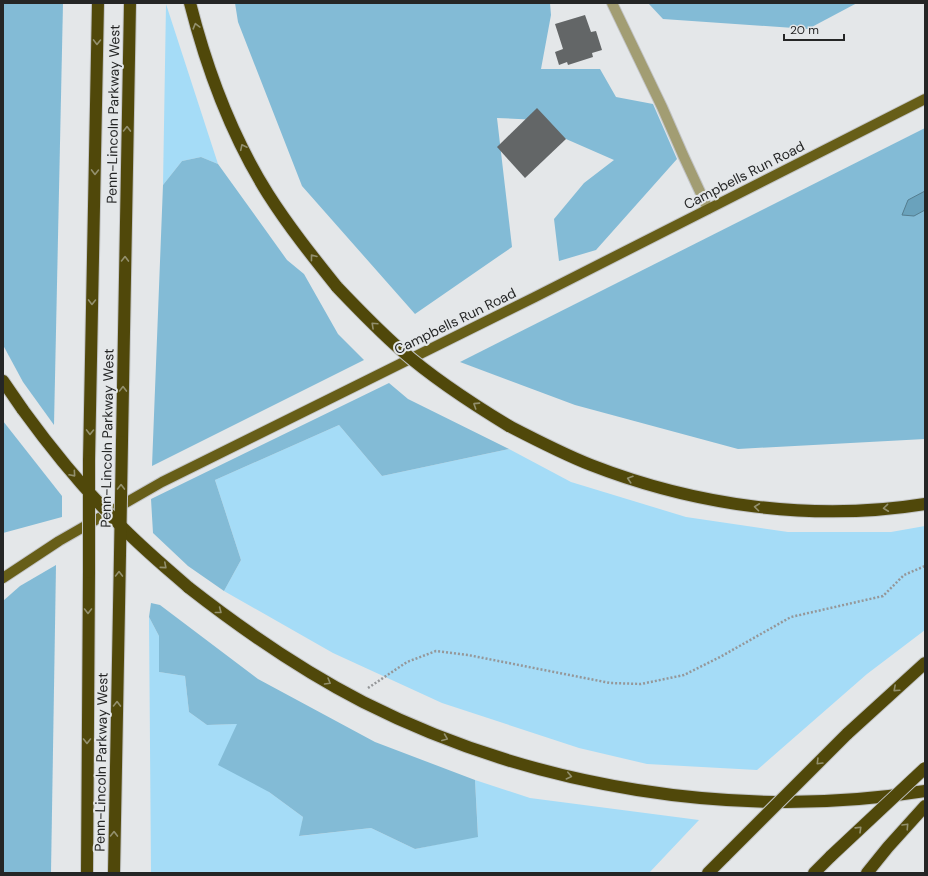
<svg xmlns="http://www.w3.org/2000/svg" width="928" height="876" font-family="'DM Sans',sans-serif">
<rect width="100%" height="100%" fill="#e4e7e9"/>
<g fill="#a5dcf7">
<path d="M166,4L218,164L201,157L182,161L163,185Z"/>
<path d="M339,425L382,476L509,449L571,482L686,517L788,532H891L925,526V630L867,674L757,770L647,764L579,748L442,703L333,653L224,591L241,560L215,480Z"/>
<path d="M149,617L159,636V672L185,676L189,712L207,725L237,724L269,792L303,817L300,836L371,828L415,849L478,836L475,780L530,798L699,820L649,873H151Z"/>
</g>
<g fill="#83bbd6">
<path d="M3,3H63L54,425L23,382L3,345Z"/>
<path d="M235,3H550L551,15L541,69H600L616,97L653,104L677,159L596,250L559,261L554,219L584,183L614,160L566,139L539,120L497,118L512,247L415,314L302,186L238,22Z"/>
<path d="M648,3H857L808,29L663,19Z"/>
<path d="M925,128V439L738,449L575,405L460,362Z"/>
<path d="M201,157L218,164L287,260L304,274L338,334L364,360L152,466L163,185L182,161Z"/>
<path d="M389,383L408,399L509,449L382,476L339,425L215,480L241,560L224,591L188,566L153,533L151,499Z"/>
<path d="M3,421L62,496V517L3,533Z"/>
<path d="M56,565L51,873H3V601L20,586Z"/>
<path d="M151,603L160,605L258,679L375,742L475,780L478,837L415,849L371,828L299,836L303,817L269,792L218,765L237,724L207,725L189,712L185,676L159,672V636L149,617Z"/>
</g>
<path fill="#6aa2bc" stroke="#557d8f" d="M925,191V210L914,216L902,215L908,200Z"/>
<g fill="#636667">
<path d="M585,15L591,32L596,31L602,50L592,53L593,57L568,65L567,62L559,65L555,52L563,49L555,24Z"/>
<path d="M537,108L566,139L525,178L497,147Z"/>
</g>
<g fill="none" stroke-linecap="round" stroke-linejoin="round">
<g stroke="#c2c4c6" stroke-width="12">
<path id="minor" d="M612,3L662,107L683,155L708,209"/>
</g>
<g stroke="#c2c4c6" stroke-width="12">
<path id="major" d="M3,578L59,541L162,482L535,297L925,99"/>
</g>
<g stroke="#c2c4c6" stroke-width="14">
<g id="highway">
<path d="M190,3C207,70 231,135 268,194C289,227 313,257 337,287"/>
<path d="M3,381L23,410"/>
<path d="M509,426C536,440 563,454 591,465C696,506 814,522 925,504"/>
<path d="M122,442L130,3"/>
<path d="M89,461L98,3"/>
<path d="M188,587C243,630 301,670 363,702C533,788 737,821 925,791"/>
<path d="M847,734L925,663"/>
<path d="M87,873L89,572"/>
<path d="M114,873L120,554"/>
<path d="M708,873L725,856"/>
<path d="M814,873L831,856"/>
<path d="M867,873L888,847L925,806"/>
</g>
</g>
<path stroke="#959799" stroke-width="2.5" stroke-dasharray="2 2" stroke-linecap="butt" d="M368,688L407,662L436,651L468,655L610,683L641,684L684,675L720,657L791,617L883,596L904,575L925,566"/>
<use href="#minor" stroke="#a29d73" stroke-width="10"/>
<use href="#major" stroke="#675e18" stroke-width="10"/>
<use href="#highway" stroke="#50480a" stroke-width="12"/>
<g stroke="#c2c4c6" stroke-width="14" stroke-linecap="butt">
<g id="highway-bridge">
<path d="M337,287C358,309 378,330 401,350C434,379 471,403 509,426"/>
<path d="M23,410C52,450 83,488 118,523C140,546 164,566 188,587"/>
<path d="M120,554L122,442"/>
<path d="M89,572V461"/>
<path d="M725,856L847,734"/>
<path d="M831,856L925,768"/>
</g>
</g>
<use href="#highway-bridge" stroke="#50480a" stroke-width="12"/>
</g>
<defs><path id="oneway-chevron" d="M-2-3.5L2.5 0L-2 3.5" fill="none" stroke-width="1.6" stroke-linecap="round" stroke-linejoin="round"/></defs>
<g stroke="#93906e">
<use href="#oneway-chevron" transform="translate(196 26) rotate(-105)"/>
<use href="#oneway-chevron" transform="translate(97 42) rotate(91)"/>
<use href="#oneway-chevron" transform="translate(127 129) rotate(-89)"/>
<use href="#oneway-chevron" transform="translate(243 147) rotate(-116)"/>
<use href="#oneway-chevron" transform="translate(95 172) rotate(91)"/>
<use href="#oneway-chevron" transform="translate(313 257) rotate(-128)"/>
<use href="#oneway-chevron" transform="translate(125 259) rotate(-89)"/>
<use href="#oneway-chevron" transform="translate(92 302) rotate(91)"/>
<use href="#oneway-chevron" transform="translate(374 325) rotate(-137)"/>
<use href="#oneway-chevron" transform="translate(123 389) rotate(-89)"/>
<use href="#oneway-chevron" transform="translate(476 405) rotate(-147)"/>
<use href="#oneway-chevron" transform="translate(90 432) rotate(91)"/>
<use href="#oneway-chevron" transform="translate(73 474) rotate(49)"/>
<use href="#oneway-chevron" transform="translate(630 479) rotate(-162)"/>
<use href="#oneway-chevron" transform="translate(121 487) rotate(-89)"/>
<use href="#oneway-chevron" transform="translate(757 507) rotate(-173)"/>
<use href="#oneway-chevron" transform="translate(886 508) rotate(174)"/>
<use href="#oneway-chevron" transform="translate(164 566) rotate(41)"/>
<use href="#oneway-chevron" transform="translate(119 574) rotate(-89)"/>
<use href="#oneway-chevron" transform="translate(88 611) rotate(90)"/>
<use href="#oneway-chevron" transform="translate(219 611) rotate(38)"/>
<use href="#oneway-chevron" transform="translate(328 682) rotate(30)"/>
<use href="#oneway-chevron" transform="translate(896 689) rotate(138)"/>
<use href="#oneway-chevron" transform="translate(117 704) rotate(-89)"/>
<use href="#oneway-chevron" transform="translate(445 738) rotate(22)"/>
<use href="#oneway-chevron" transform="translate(87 741) rotate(90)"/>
<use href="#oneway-chevron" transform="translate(819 762) rotate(135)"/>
<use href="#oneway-chevron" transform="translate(569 776) rotate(13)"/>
<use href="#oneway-chevron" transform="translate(906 826) rotate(-47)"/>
<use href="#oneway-chevron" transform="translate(859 829) rotate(-44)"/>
<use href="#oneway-chevron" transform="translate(114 834) rotate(-89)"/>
</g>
<g text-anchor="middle" stroke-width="4" stroke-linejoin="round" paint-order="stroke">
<g font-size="14" fill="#252626" stroke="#e4e7e9">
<text transform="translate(113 114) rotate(-89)" y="5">Penn-Lincoln Parkway West</text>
<text transform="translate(744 175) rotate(-27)" y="5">Campbells Run Road</text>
<text transform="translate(455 321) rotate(-26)" y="5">Campbells Run Road</text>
<text transform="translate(107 438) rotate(-89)" y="5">Penn-Lincoln Parkway West</text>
<text transform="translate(101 762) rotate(-89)" y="5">Penn-Lincoln Parkway West</text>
</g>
</g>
<rect width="928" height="876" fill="none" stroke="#252626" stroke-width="8"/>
<path d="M784 34v6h60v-6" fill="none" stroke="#252626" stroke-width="2"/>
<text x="790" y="34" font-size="12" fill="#252626" stroke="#e4e7e9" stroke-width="3" paint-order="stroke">20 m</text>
</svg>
